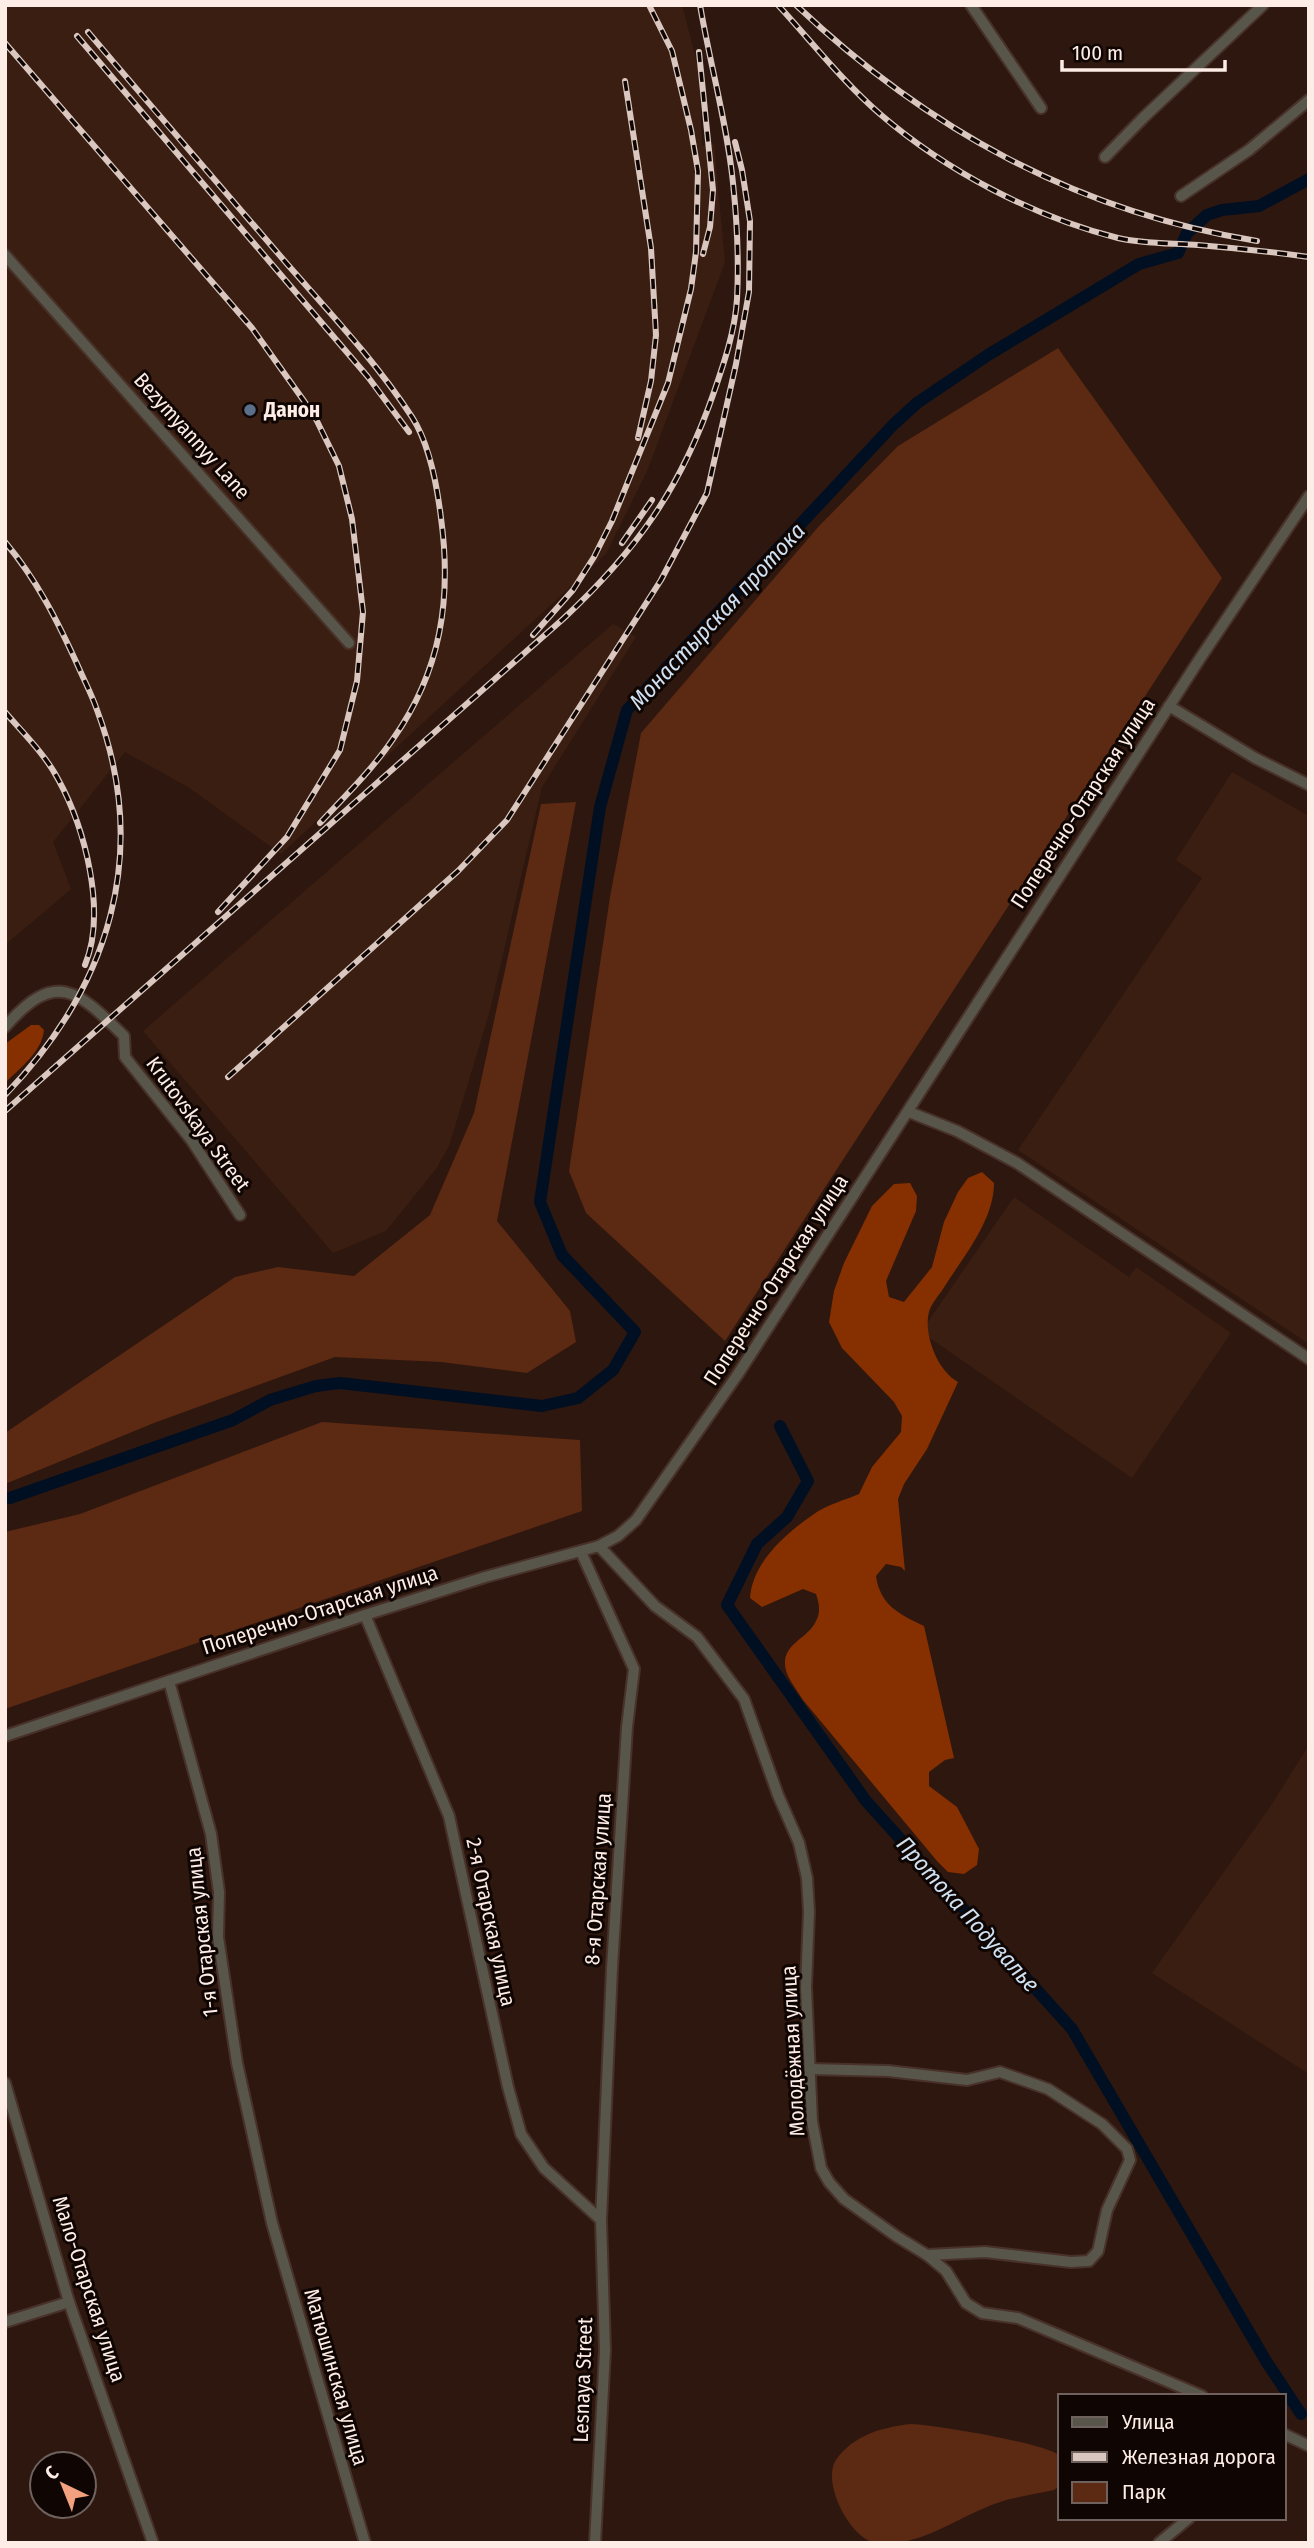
<svg xmlns="http://www.w3.org/2000/svg" width="1314" height="2548" font-family="'Fira Sans Condensed',sans-serif">
<rect width="100%" height="100%" fill="#2e170e"/>
<g fill="#3b1e12">
<path d="M5,5H682L699,71L702,146L714,144L725,262L648,469L606,554L281,854L188,787L125,752L53,842L71,889L5,945Z"/>
<path d="M613,624L636,637L542,787L489,1014L449,1146L436,1169L386,1231L333,1253L143,1031Z"/>
<path d="M1232,772L1309,816V1344L1018,1150L1202,878L1176,860Z"/>
<path d="M1014,1197L1129,1277L1136,1267L1231,1333L1132,1478L921,1332Z"/>
<path d="M1309,1745V2074L1152,1973L1270,1807Z"/>
</g>
<g fill="#5c2913">
<path d="M1058,348L1222,578L725,1341L586,1213L569,1171L610,897L641,733L819,526L898,446Z"/>
<path d="M576,802L497,1221L570,1311L576,1342L527,1373L441,1362L335,1357L154,1423L5,1484V1433L235,1277L278,1267L354,1276L430,1215L474,1113L541,804Z"/>
<path d="M322,1422L580,1440L582,1511L5,1709V1532L80,1514Z"/>
<path d="M911,2424C935,2425 1046,2443 1060,2456V2486L1054,2490C1035,2494 1015,2497 997,2503C957,2517 920,2548 876,2543C850,2539 821,2482 836,2460C853,2435 883,2427 911,2424Z"/>
</g>
<g fill="#863001">
<path d="M31,1025H39L44,1030C42,1052 20,1068 5,1083V1044Z"/>
<path d="M982,1172L994,1183C994,1221 963,1257 943,1289C939,1295 931,1304 929,1312C923,1335 938,1371 958,1382L927,1449L904,1484L898,1499L905,1571L901,1567L886,1564L876,1576C880,1605 899,1614 924,1626L954,1758L945,1760L929,1772V1786L957,1807L979,1849L977,1865L964,1874L948,1872L937,1861L803,1700C798,1692 792,1684 788,1676C775,1645 807,1641 816,1621C821,1612 819,1603 816,1594L803,1589L762,1607L750,1598C752,1563 786,1533 814,1514C826,1505 845,1500 859,1494L872,1467L901,1432L902,1416L894,1402L842,1348L829,1322L834,1291L844,1263L872,1206L894,1184L910,1183L917,1196L916,1211L886,1281L889,1297L904,1302L932,1267L944,1222L958,1192L968,1178Z"/>
</g>
<g fill="none" stroke-linecap="round" stroke-linejoin="round">
<g stroke="#000f22" stroke-width="12">
<path d="M780,1426L808,1481L787,1517L757,1544L727,1605L866,1801L1072,2029L1266,2361L1301,2414"/>
<path d="M10,1498L233,1420L270,1400L316,1386L340,1383L542,1406L578,1398L613,1370L635,1332L562,1255L540,1202L600,807L627,710L893,425L917,403L988,355L1139,264L1178,253L1187,233L1207,215L1222,210L1259,206L1309,179"/>
</g>
<g stroke="#473128" stroke-width="14">
<g id="minor">
<path d="M971,5L1041,108"/>
<path d="M1105,157L1143,118L1263,5"/>
<path d="M1181,196L1249,150L1309,100"/>
<path d="M5,255L349,643"/>
<path d="M1169,706L1255,758L1309,785"/>
<path d="M5,1027C56,968 78,991 124,1036L125,1057L192,1141L240,1215"/>
<path d="M909,1112L957,1131L1017,1163L1309,1359"/>
<path d="M599,1546L655,1606L697,1637L744,1699L778,1795L799,1843L807,1878L809,1912L806,1987L812,2121L821,2168L829,2182L844,2199L896,2236L927,2255L946,2271L966,2303L982,2313L1018,2318L1202,2396"/>
<path d="M581,1552L634,1669L627,1727L612,1968L601,2220L605,2350L595,2543"/>
<path d="M365,1615L449,1816L508,2087L521,2134L544,2168L601,2220"/>
<path d="M169,1681L211,1834L219,1892L218,1937L237,2063L272,2223L365,2543"/>
<path d="M5,1736L365,1615L485,1577L599,1546L618,1536L636,1520L738,1374L1199,660L1309,496"/>
<path d="M810,2069L888,2071L967,2080L1000,2072L1048,2089L1102,2124L1127,2149L1130,2160L1107,2210L1098,2251L1089,2261L1071,2262L985,2252L927,2255"/>
<path d="M5,2083L69,2302L153,2543"/>
<path d="M5,2322L69,2302"/>
<path d="M1284,2434L1309,2446"/>
<path d="M1159,2543L1189,2518"/>
</g>
</g>
<use href="#minor" stroke="#58554a" stroke-width="10"/>
<g stroke="#dac8c0" stroke-width="6">
<g id="rail">
<path d="M778,5C811,41 843,82 880,114C946,171 1034,217 1118,238C1144,244 1172,243 1198,245C1235,248 1272,252 1309,257"/>
<path d="M796,5C927,129 1077,212 1257,241"/>
<path d="M88,32C154,110 221,187 288,265C331,314 376,362 412,417C430,445 437,485 441,518C452,599 441,671 393,739C372,770 345,796 320,823"/>
<path d="M77,36L368,377L409,432"/>
<path d="M5,43L252,328L314,415L339,466L352,519L363,612L357,681L340,750L287,837L218,912"/>
<path d="M699,52L713,190L710,227L703,254"/>
<path d="M625,81L651,248L656,335L651,381L638,438"/>
<path d="M5,542C37,580 58,622 78,666C84,680 92,695 97,710C151,854 109,987 5,1095"/>
<path d="M622,543L652,500"/>
<path d="M533,635L573,590L594,557L612,521L668,383L691,289L696,252L698,171L691,130L672,51L649,5"/>
<path d="M5,712C23,733 45,754 58,779C85,828 107,912 85,965"/>
<path d="M228,1077L458,871L507,820L661,580L707,493L736,364L749,292L750,221L742,170L735,142"/>
<path d="M5,1111L563,619C637,550 681,488 714,392C724,363 735,331 737,299C739,261 737,221 733,183C727,123 710,64 700,5"/>
</g>
</g>
<use href="#rail" stroke="#0f0603" stroke-width="3.5" stroke-dasharray="10" stroke-linecap="butt"/>
</g>
<circle fill="#5c6f8a" stroke="#0f0603" stroke-width="2.5" cx="250" cy="410" r="7"/>
<g text-anchor="middle" stroke-width="6" stroke-linejoin="round" paint-order="stroke">
<g font-size="21" font-weight="bold" fill="#feede6" stroke="#0f0603" text-anchor="start">
<text x="264" y="417">Данон</text>
</g>
<g font-size="21" fill="#feede6" stroke="#0f0603">
<text transform="translate(192 436) rotate(48)" y="7">Bezymyannyy Lane</text>
<text transform="translate(1083 803) rotate(-57)" y="7">Поперечно-Отарская улица</text>
<text transform="translate(198 1124) rotate(54)" y="7">Krutovskaya Street</text>
<text transform="translate(776 1280) rotate(-57)" y="7">Поперечно-Отарская улица</text>
<text transform="translate(320 1610) rotate(-18)" y="7">Поперечно-Отарская улица</text>
<text transform="translate(598 1879) rotate(-86)" y="7">8-я Отарская улица</text>
<text transform="translate(491 1922) rotate(78)" y="7">2-я Отарская улица</text>
<text transform="translate(202 1932) rotate(-96)" y="7">1-я Отарская улица</text>
<text transform="translate(793 2051) rotate(-93)" y="7">Молодёжная улица</text>
<text transform="translate(89 2289) rotate(72)" y="7">Мало-Отарская улица</text>
<text transform="translate(336 2377) rotate(74)" y="7">Матюшинская улица</text>
<text transform="translate(583 2380) rotate(-88)" y="7">Lesnaya Street</text>
</g>
<g font-size="23" font-style="italic" fill="#cfe1f3" stroke="#0f0603">
<text transform="translate(717 616) rotate(-47)" y="8">Монастырская протока</text>
<text transform="translate(968 1914) rotate(48)" y="8">Протока Подувалье</text>
</g>
</g>
<rect width="1314" height="2548" fill="none" stroke="#feede6" stroke-width="14"/>
<rect x="1058" y="2394" width="228" height="126" fill="#0f0603" stroke="#6f625e" stroke-width="2"/>
<rect x="1072" y="2417" width="35" height="10" fill="#58554a" stroke="#6f625e" stroke-width="2"/>
<text x="1122" y="2429" font-size="21" fill="#feede6">Улица</text>
<rect x="1072" y="2452" width="35" height="10" fill="#dac8c0" stroke="#6f625e" stroke-width="2"/>
<text x="1122" y="2464" font-size="21" fill="#feede6">Железная дорога</text>
<rect x="1072" y="2482" width="35" height="21" fill="#5c2913" stroke="#6f625e" stroke-width="2"/>
<text x="1122" y="2499" font-size="21" fill="#feede6">Парк</text>
<g transform="translate(63 2485) rotate(317)"><circle r="33" fill="#0f0603" stroke="#6f625e" stroke-width="2"/>
<path d="M0-5L12 26L0 18L-12 26Z" fill="#f2a07f"/>
<text y="-10" font-size="19" font-weight="bold" text-anchor="middle" fill="#feede6">С</text>
</g>
<path d="M1062 60v10h163v-10" fill="none" stroke="#feede6" stroke-width="3.5"/>
<text x="1072" y="60" font-size="21" fill="#feede6" stroke="#0f0603" stroke-width="5" paint-order="stroke">100 m</text>
</svg>
